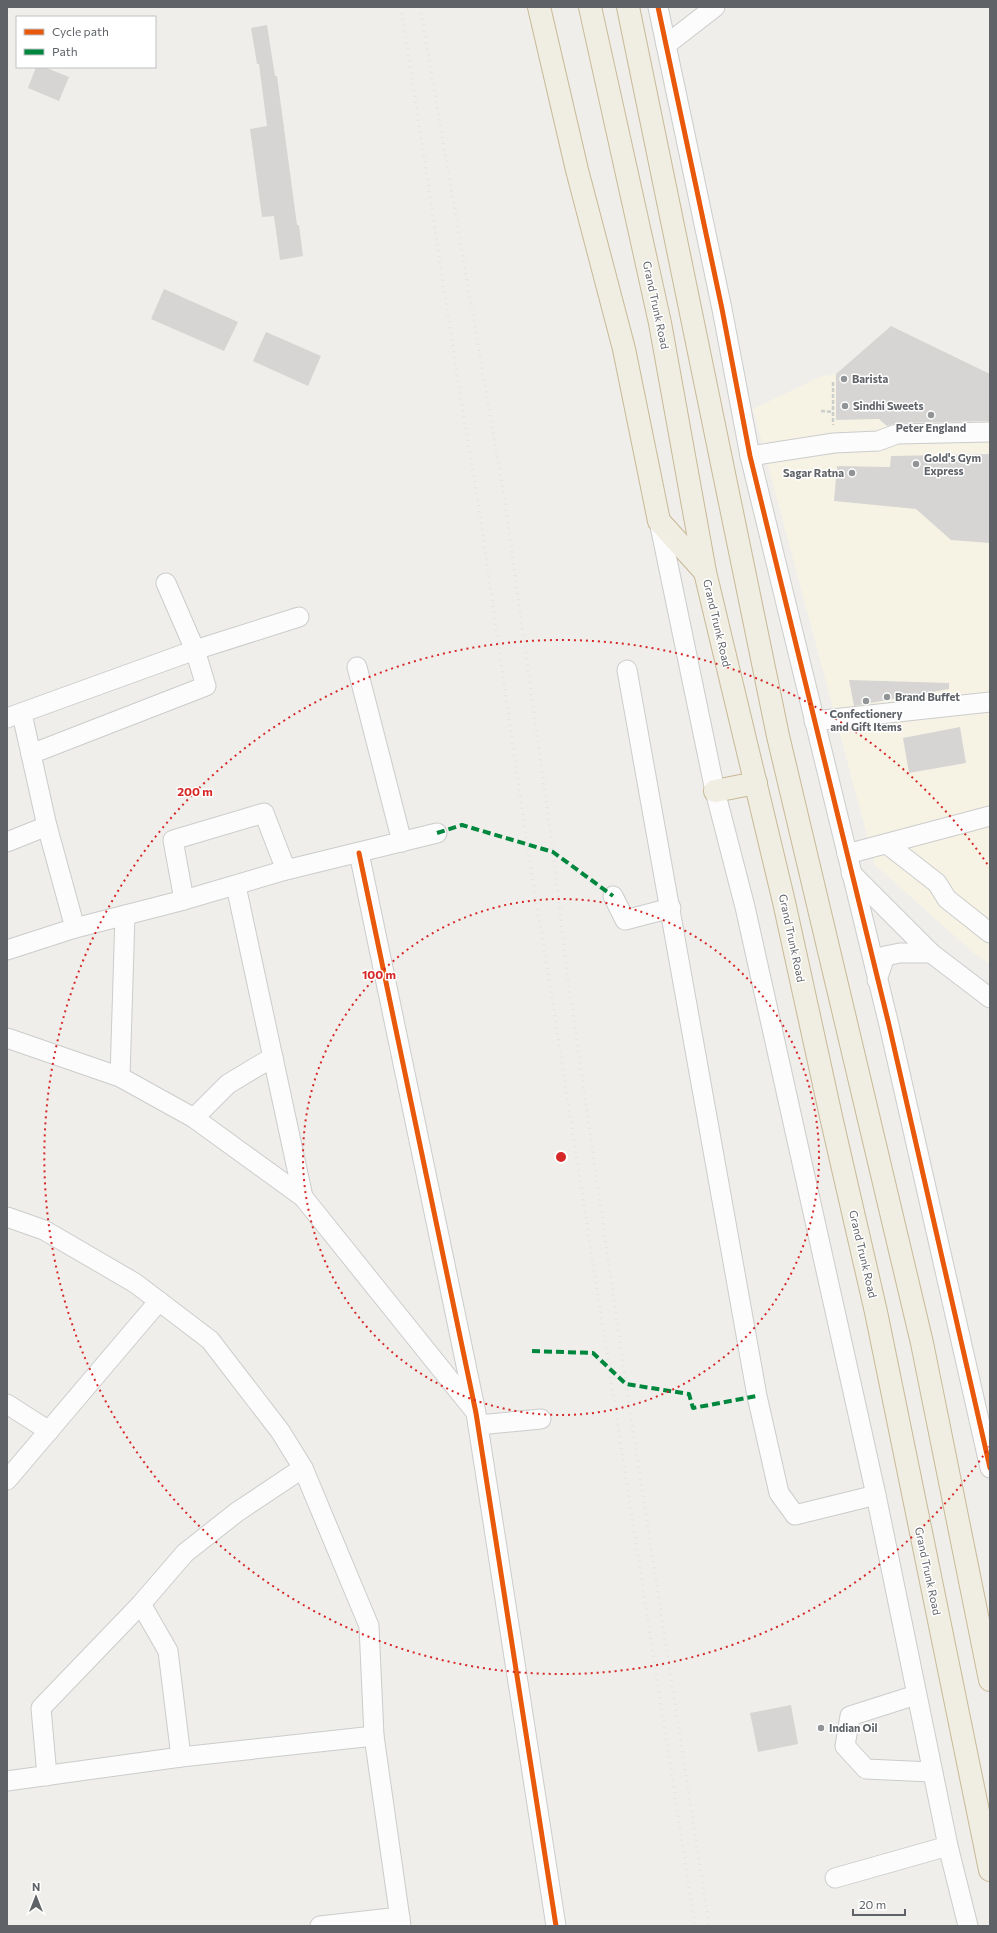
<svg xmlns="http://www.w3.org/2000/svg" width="997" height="1933" font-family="Commissioner,sans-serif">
<rect width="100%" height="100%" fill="#efeeea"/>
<path fill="#f7f3e4" d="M891,326L990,374V964L975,954L875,865L753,409L820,377L836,374Z"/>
<g fill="#d6d5d3">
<path d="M267,25L275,76H277L297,225H299L303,256L280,260L274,216L262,217L250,129L267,126L259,64H257L251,28Z"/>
<path d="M36,67H44L69,77L59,101L28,88Z"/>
<path d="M164,289L238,322L224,351L151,319Z"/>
<path d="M891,326L990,374V421L897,423L887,426L879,419L836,420V374Z"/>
<path d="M266,332L321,356L308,386L253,361Z"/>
<path d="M990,454V543L951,540L916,509L834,501L837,466L890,467L891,456Z"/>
<path d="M849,680L949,683V689L854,706Z"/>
<path d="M960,727L966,763L909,773L903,738Z"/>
<path d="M791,1705L798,1744L758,1752L750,1713Z"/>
</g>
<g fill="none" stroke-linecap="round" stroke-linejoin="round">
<g stroke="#cbcccc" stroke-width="21">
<g id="minor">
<path d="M658,7L722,309L750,456L889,1025L990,1468"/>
<path d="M666,45L715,7"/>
<path d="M750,456L834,443L878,441L897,434L990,432"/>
<path d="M659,521L715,791L745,907L876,1495L948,1846L968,1926"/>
<path d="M357,667L402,842"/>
<path d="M627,670L757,1396L779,1493L795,1515L876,1495"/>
<path d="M22,714L47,826L75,928"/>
<path d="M7,718L195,650L299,617"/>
<path d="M814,721L990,702"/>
<path d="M31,754L206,686L195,650L166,583"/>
<path d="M7,842L47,826"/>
<path d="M887,844L937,883L947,899L990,933"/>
<path d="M359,853L476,1413L556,1926"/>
<path d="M847,854L990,816"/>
<path d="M851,873L931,953L990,998"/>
<path d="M236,886L303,1197"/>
<path d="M613,896L625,920L671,908"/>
<path d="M184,900L173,840L264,813L286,870"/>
<path d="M7,950L75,928L184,900L286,870L437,833"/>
<path d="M877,980L885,956L900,953H931"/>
<path d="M7,1038L120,1077L194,1118L303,1197L474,1410"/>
<path d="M120,1077L125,915"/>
<path d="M194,1118L228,1084L273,1057"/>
<path d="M7,1217L44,1230L135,1283L210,1340L280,1431L303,1468L369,1626L374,1736L401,1926"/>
<path d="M7,1404L49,1431"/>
<path d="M478,1425L541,1419"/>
<path d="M7,1480L159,1301"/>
<path d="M141,1604L168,1651L181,1757"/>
<path d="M916,1695L850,1716L845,1746L866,1769L931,1772"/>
<path d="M47,1776L41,1708L141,1604L185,1553L237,1512L303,1468"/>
<path d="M7,1781L181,1757L374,1736"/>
<path d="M835,1878L948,1846"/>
<path d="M320,1926L400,1917"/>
</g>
</g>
<g stroke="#c8b996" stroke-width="24">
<g id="highway">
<path d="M539,7L577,170L624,349L659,521L705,572"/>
<path d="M590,7L660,323L705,572L784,902L832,1121L876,1312L990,1870"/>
<path d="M628,7L778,736L922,1343L990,1680"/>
<path d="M715,791L756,783"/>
</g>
</g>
<g stroke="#cacfcc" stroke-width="2.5" stroke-dasharray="4 2" stroke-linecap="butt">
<path d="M833,382V425"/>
<path d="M821,411L833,412"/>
</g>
<use href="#minor" stroke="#fdfcfc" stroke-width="19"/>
<use href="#highway" stroke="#f0ede3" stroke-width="22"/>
<g stroke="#e4e4e4" stroke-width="3" stroke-dasharray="1 5" stroke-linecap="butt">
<path d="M401,7L462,406L479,508L527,844L553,1004L695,1926"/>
<path d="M420,7L505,502L553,852L567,973L626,1384L709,1926"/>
</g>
<g stroke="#00873e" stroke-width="4" stroke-dasharray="8 4" stroke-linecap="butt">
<path d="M437,833L462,825L553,852L613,896"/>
<path d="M532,1351L593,1353L626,1384L689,1394L693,1408L757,1396"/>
</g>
<g stroke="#fff" stroke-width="8">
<g id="cycleway">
<path d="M658,7L722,309L750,456L889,1025L990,1468"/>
<path d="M359,853L476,1413L556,1926"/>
</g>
</g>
<use href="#cycleway" stroke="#e8590c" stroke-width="5"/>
</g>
<g fill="none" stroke="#d62828" stroke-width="2" stroke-dasharray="2 4">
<circle cx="561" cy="1157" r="258"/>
<path d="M990 1446A517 517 0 1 1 990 868"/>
</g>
<g fill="#919496" stroke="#fff" stroke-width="1.5">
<circle cx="844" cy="379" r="4"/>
<circle cx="845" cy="406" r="4"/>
<circle cx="931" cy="415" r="4"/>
<circle cx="916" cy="464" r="4"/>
<circle cx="852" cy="473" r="4"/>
<circle cx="887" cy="697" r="4"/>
<circle cx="866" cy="701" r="4"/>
<circle cx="821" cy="1728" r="4"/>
</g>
<g text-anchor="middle" stroke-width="3" stroke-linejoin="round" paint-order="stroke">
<g font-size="11" fill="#5f6368" stroke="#fff">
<text transform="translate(656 305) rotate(78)" y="4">Grand Trunk Road</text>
<text transform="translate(717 623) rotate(77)" y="4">Grand Trunk Road</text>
<text transform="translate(792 938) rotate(78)" y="4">Grand Trunk Road</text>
<text transform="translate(863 1254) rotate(77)" y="4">Grand Trunk Road</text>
<text transform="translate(928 1571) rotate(78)" y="4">Grand Trunk Road</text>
</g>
<g font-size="11" font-weight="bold" fill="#5f6368" stroke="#fff" text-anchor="start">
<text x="852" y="383">Barista</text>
<text x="853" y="410">Sindhi Sweets</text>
<text x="931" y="432" text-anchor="middle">Peter England</text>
<text x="924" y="462">Gold's Gym<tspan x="924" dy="13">Express</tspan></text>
<text x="844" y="477" text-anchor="end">Sagar Ratna</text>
<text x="895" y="701">Brand Buffet</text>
<text x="866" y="718" text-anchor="middle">Confectionery<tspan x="866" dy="13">and Gift Items</tspan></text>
<text x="829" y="1732">Indian Oil</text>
</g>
</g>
<circle cx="561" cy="1157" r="6" fill="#d62828" stroke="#fff" stroke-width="2"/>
<g font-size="12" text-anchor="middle" font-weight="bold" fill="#d62828" stroke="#fff" stroke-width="3" stroke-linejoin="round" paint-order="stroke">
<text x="195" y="796">200 m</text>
<text x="379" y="979">100 m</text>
</g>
<rect width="997" height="1933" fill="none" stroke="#5f6368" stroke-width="16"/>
<rect x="16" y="16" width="140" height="52" fill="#ffffff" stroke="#bfc1c3"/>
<rect x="24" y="29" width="20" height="6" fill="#e8590c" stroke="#bfc1c3"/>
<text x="52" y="36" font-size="12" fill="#5f6368">Cycle path</text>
<rect x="24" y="49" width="20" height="6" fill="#00873e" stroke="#bfc1c3"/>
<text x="52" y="56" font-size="12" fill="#5f6368">Path</text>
<g transform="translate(36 1897)" stroke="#ffffff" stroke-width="3" paint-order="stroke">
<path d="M0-3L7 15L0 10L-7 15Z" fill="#5f6368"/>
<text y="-6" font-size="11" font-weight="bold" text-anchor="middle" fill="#5f6368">N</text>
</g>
<path d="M853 1909v6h52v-6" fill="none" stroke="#5f6368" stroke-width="2"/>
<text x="859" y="1909" font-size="12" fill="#5f6368" stroke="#ffffff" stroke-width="3" paint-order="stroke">20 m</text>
</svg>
